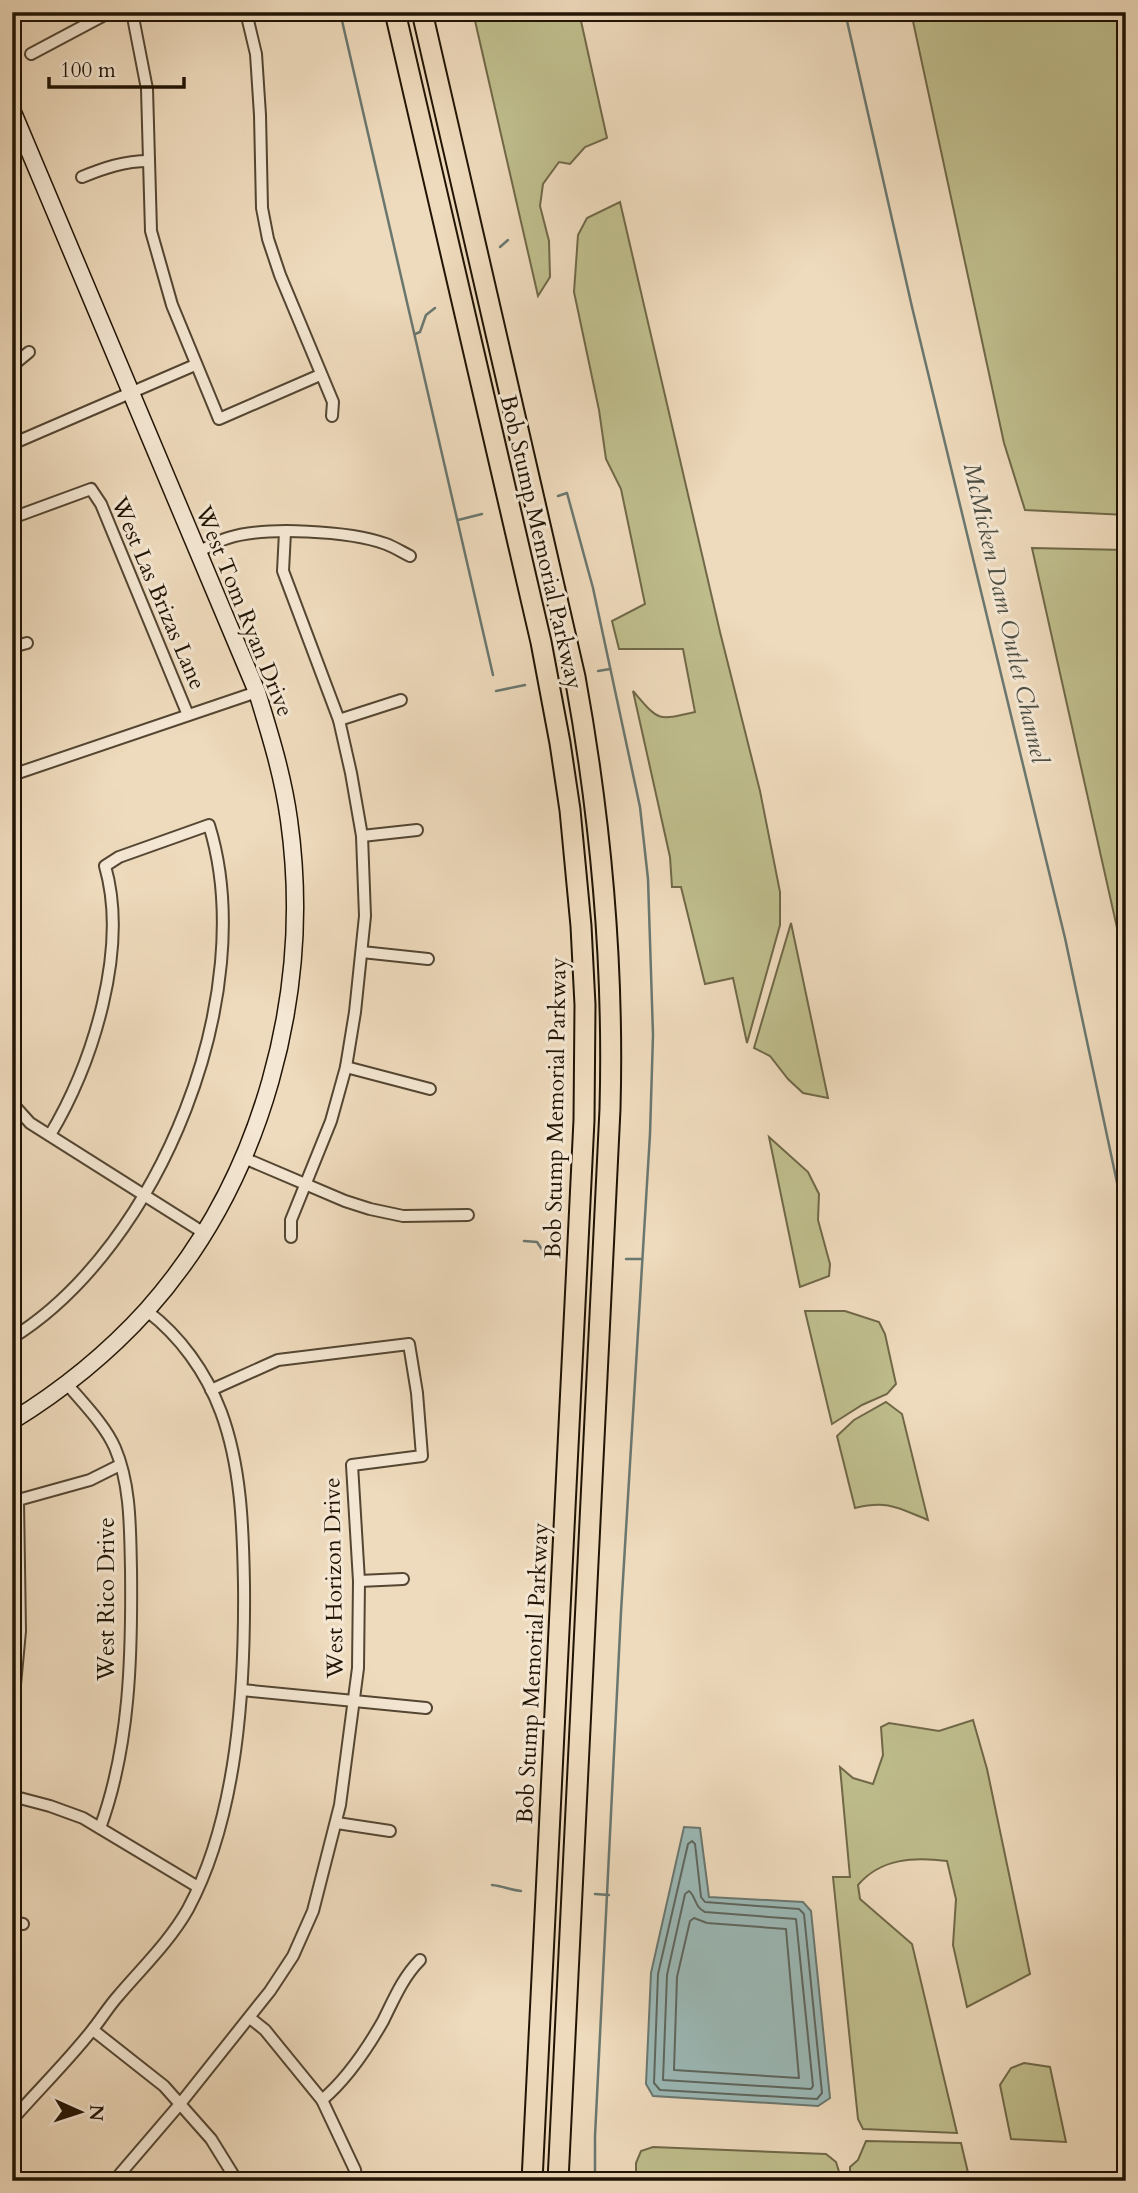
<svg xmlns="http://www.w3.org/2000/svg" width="1138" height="2193" font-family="Cardo,serif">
<rect width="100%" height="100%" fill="#eedabc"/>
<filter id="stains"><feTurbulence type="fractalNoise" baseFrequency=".00286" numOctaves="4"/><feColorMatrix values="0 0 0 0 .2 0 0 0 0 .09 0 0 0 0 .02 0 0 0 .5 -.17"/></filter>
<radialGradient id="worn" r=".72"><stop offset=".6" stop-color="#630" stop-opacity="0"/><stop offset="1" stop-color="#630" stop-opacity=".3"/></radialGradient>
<g fill="#bfbd8c" stroke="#706848" stroke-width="2">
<path d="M473,12H579L607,138L585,147L570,164L559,162L543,184L540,206L549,241L550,277L538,296Z"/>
<path d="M911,12H1126V515L1025,510L1004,443Z"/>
<path d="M620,202L720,632L760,791L780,892V925L747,1043L733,978L705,984L681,887H672L670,857L633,691C659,721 656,721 695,712L683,649H619L612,621L645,604L621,489L606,459L599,410L574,292L578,235L587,218Z"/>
<path d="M1032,548L1126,550V968Z"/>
<path d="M791,923L828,1098L803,1093L788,1079L770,1056L754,1048Z"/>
<path d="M769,1137L808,1172L819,1194L818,1220L830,1264L829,1276L800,1287Z"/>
<path d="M805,1311H845L879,1322L885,1334L896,1384L887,1394L862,1405L832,1424Z"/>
<path d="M886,1402L902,1414L928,1520C898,1508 888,1500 855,1508L837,1436L854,1420Z"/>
<path d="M973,1720L987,1769L1030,1974L967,2007L953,1945L956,1899L947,1861C914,1857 881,1858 858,1885L860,1899L912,1944L957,2133L863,2129L858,2119L833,1877H850L840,1767L853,1778L873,1784L883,1755L881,1727L889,1723L939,1731Z"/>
<path d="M1024,2063L1050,2067L1066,2142L1011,2139L1000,2085L1011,2068Z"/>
<path d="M866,2141L961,2143L970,2181H850V2167L858,2160Z"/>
<path d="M653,2147L826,2154L836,2162L842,2181H636V2163L641,2151Z"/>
</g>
<path fill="#9bb9b7" stroke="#6a776f" stroke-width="2" d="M684,1827L700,1828L709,1897L803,1902L811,1911L830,2098L818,2106L653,2096L646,2084L651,1973Z"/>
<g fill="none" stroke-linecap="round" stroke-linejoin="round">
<g stroke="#5e665e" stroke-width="2">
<path d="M692,1841L695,1844L701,1897L705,1902L799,1909L804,1914L822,2093L817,2099L660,2090L654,2083L658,1974L688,1844Z"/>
<path d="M689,1891C696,1896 694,1907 705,1912L796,1919L813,2086L811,2089L663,2080L667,1975L685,1894Z"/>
<path d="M694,1918L707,1923L786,1929L799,2078L674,2070L677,1977L690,1921Z"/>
</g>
<g stroke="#6a776f" stroke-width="2.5">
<path d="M340,12L493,675"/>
<path d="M845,12L912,307L1065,938L1122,1206"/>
<path d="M500,247L508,240"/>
<path d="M415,334L420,332L426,315L435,308"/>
<path d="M558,496L567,493L593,588L640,807L648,879L653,1035L650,1134L621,1612L595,2136V2181"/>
<path d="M458,520L482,514"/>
<path d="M598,671L610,669"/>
<path d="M496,691L525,685"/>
<path d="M524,1241L537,1242L545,1254L552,1255"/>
<path d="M626,1259H642"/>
<path d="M492,1885C503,1886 510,1890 521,1891"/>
<path d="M595,1894L609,1895"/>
</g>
<g stroke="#544632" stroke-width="14">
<g id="street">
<path d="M132,12L147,89L151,231L172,305L219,419L320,375"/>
<path d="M246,12L256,54L260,115L262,208L268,239L280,275L333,402L332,416"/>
<path d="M31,54L110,12"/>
<path d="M82,177C104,168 124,161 149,161"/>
<path d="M12,366L29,352"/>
<path d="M12,444L195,365"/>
<path d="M12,518L91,489L101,504L188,715"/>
<path d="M285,532L283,571L339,720L351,773L362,836L365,916L355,1012L346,1067L331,1121L291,1220V1237"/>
<path d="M198,552C208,547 218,541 228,538C265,526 350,531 386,544C394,547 402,552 410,556"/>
<path d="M12,647L27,643"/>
<path d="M339,720L401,700"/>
<path d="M12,775L257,692"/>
<path d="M362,836L417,830"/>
<path d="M362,952L428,959"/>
<path d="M346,1067L430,1089"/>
<path d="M12,1103L30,1123L204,1233"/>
<path d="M244,1158L345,1201L370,1209L403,1216L468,1215"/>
<path d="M12,1338C160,1246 261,992 209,825L119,857L105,866C129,949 93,1063 50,1135"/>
<path d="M67,1384C83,1403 105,1425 115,1448C131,1485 130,1530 131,1569C132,1655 130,1747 100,1828"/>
<path d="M359,1581L403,1579"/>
<path d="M242,1690L426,1708"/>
<path d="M12,1717L20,1631L18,1500L90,1480L120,1465"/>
<path d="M12,1796L50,1806L83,1818L198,1887"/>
<path d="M337,1823L390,1831"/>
<path d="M12,1922L23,1924"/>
<path d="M250,2018L265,2030L322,2100L355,2170L357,2181"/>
<path d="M93,2030L164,2086L211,2139L237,2181"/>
<path d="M322,2100C347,2079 367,2049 383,2021C394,1999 403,1977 420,1960"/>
<path d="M12,2120C39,2089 68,2061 93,2029C102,2018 109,2006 119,1995C142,1968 170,1941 188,1909C238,1816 245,1687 244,1584C243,1526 241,1466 221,1412C206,1372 180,1336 147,1311"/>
<path d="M114,2181L180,2104L270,1991L293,1956L313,1911L340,1805L358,1668L359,1581L352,1465L422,1456L417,1393L409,1344L278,1360L211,1390"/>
</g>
</g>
<g stroke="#211404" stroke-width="19">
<path id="secondary" d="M12,110L257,692C270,734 283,776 289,820C313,992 263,1180 147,1310C108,1353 61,1391 12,1421"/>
</g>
<g stroke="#211404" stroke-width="23">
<g id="highway">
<path d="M395,12L541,642L560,743L570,810L581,926L585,1005L584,1120L532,2181"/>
<path d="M422,12L575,677C601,820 614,963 610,1109L558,2181"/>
</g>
</g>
<use href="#street" stroke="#f4e7d3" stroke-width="10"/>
<use href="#secondary" stroke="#f4e7d3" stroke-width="16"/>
<use href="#highway" stroke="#eedabc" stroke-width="19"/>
</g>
<g text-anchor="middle" stroke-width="6" stroke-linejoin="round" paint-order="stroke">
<g font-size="23" fill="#211404" stroke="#f4e7d3">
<text transform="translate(542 542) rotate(77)" y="8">Bob Stump Memorial Parkway</text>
<text transform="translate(159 593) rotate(67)" y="8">West Las Brizas Lane</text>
<text transform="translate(245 611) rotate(68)" y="8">West Tom Ryan Drive</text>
<text transform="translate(555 1108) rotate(-89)" y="8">Bob Stump Memorial Parkway</text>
<text transform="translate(333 1578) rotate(-91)" y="8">West Horizon Drive</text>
<text transform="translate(106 1599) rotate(-90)" y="8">West Rico Drive</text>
<text transform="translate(532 1673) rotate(-87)" y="8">Bob Stump Memorial Parkway</text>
</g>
<g font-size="24" font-style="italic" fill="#4c4e43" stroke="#f4e7d3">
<text transform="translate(1006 613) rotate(77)" y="8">McMicken Dam Outlet Channel</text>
</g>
</g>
<rect width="1138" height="2193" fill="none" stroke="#eedabc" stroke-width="42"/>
<rect x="14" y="14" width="1110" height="2165" fill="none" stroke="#211404" stroke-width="3.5"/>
<rect x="21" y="21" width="1096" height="2151" fill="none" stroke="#211404" stroke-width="2"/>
<g transform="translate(80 2112) rotate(93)" stroke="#f4e7d3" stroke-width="5" paint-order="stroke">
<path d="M0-5L12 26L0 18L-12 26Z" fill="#211404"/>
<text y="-10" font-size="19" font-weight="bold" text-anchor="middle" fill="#211404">N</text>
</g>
<path d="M49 77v10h135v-10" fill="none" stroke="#211404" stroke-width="3.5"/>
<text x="60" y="77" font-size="21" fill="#211404" stroke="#f4e7d3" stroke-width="5" paint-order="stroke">100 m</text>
<rect width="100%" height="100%" filter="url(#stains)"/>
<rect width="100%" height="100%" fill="url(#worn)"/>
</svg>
